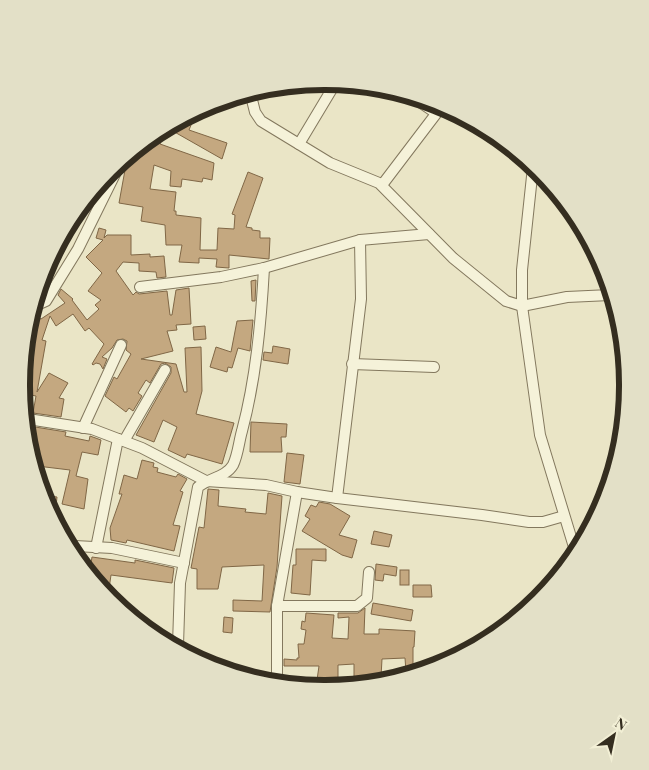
<svg xmlns="http://www.w3.org/2000/svg" width="649" height="770" font-family="'Playfair Display',serif">
<rect width="100%" height="100%" fill="#eae5c6"/>
<g fill="#c4a880" stroke="#806746">
<path d="M196,113L189,130L227,143L222,159L171,130Z"/>
<path d="M163,135L160,144L214,163L212,180L203,178L202,182L182,179L181,187L170,186L171,171L154,165L150,189L176,192L174,211H176V215L201,218L200,250H217L218,228L234,229L235,215L232,214L248,172L263,178L246,227L252,228V230L260,231V238H270L269,259L229,255V268L216,267L217,259L199,258V263L179,262L182,245H166L165,225L141,221L143,207L119,203L125,170L130,158Z"/>
<path d="M99,228L106,230L104,238L107,235H131V255L150,254V257L164,256L166,277L157,278L156,272L139,271V263L123,262L116,271L133,295L136,292L139,294L167,291L170,315H172L176,290L189,288L191,324L176,325L177,330L167,331L173,351L141,359L176,364L184,392H187L185,348L201,347L202,391L196,414L234,423L222,464L187,454L185,458L168,450L177,427L163,420L154,442L136,435L171,373V367L165,363L161,364L150,383L146,380L138,393L142,396L133,411L129,408L126,412L105,396L114,377L117,379L131,354L126,350L127,341L123,339L117,340L112,348L102,357L107,359L103,369L100,364L96,363L93,365L92,364L104,344L89,328L85,331L73,314L56,326L50,316L42,340L46,341L37,392L49,373L68,383L59,398L64,399L61,417L33,413L36,396L26,394L28,384H21L35,316L41,319L65,303L58,295L61,289L73,299L72,300L87,320L99,309L95,305L101,300L88,291L102,273L86,257L103,240L96,238Z"/>
<path d="M256,280L255,301H252L251,281Z"/>
<path d="M253,320L250,351L238,348L232,368L228,367L227,372L210,367L216,347L231,352L237,321Z"/>
<path d="M205,326L206,339L194,340L193,327Z"/>
<path d="M273,346L290,349L288,364L263,360L264,352L272,353Z"/>
<path d="M251,422L287,424L286,437H281L282,452H250Z"/>
<path d="M29,426L66,432L65,436L89,441L90,436L101,440L98,455L82,452L76,476L88,479L84,509L62,504L70,470L37,466Z"/>
<path d="M287,453L304,455L300,484L284,482Z"/>
<path d="M142,460L154,463L153,467L158,468L157,472L176,477L178,474L187,479L180,491L183,492L173,525L180,526L174,551L127,540L126,543L111,540L110,528L122,494H119L124,475L137,479Z"/>
<path d="M208,489L219,490L218,506L246,509L245,512L266,514L268,493L282,496L277,567L270,612L233,611V600L262,601L264,565L222,567L218,589H197V569L191,568L199,527L204,528Z"/>
<path d="M43,495L57,497L55,516L44,501Z"/>
<path d="M319,502L330,504L350,516L339,535L357,540L352,558L342,555L302,531L310,519L305,516L311,505L316,507Z"/>
<path d="M374,531L392,535L389,547L371,544Z"/>
<path d="M296,549H326V561L312,560L310,595L291,593L293,565H296Z"/>
<path d="M92,557L135,563V560L174,568L172,583L111,575L109,589L102,588L90,569Z"/>
<path d="M376,564L397,567L396,576L384,574L383,581L375,580Z"/>
<rect x="400" y="570" width="9" height="15"/>
<path d="M413,585H431L432,597H413Z"/>
<path d="M373,603L413,610L411,621L371,614Z"/>
<path d="M365,608L364,634H379V629L415,631L414,647H413V671L406,672L405,658L382,659L381,677L354,682V664L338,665V685L324,688L316,687L319,666H284V659L297,660V658H299L298,644H304L306,630L301,629L302,621L305,622L306,613L334,615L332,638L348,639L349,617L338,618V613H358Z"/>
<path d="M224,617L233,618L232,633L223,632Z"/>
</g>
<g fill="none" stroke-linecap="round" stroke-linejoin="round">
<g stroke="#83785e" stroke-width="12">
<g id="street">
<path d="M251,96L255,112L261,121L330,163L379,183L453,258L506,301L522,306L567,297L610,295"/>
<path d="M417,100L436,113"/>
<path d="M299,144L335,84"/>
<path d="M533,167L522,270V306L540,435L574,547"/>
<path d="M382,185L442,106"/>
<path d="M140,287L221,277L264,268L360,240L429,234"/>
<path d="M37,305L46,301L78,249L120,164"/>
<path d="M352,364L434,367"/>
<path d="M28,419L92,429L142,448L206,481L266,485L297,492L337,498L482,515L529,522H543L564,516"/>
<path d="M83,428L121,345"/>
<path d="M124,441L165,370"/>
<path d="M337,498L361,299L360,240"/>
<path d="M75,546L112,548L184,563"/>
<path d="M96,548L118,439"/>
<path d="M277,606H357L367,598L369,572"/>
<path d="M178,645L180,583L198,487C209,478 226,477 233,465C238,455 239,441 242,431C256,378 261,323 264,268"/>
<path d="M277,679V606L297,492"/>
</g>
</g>
<use href="#street" stroke="#f5f2d9" stroke-width="10"/>
</g>
<path d="M0 0H649V770H0ZM324 90H325A294 294 0 0 1 619 384V386A294 294 0 0 1 325 680H324A294 294 0 0 1 30 386V384A294 294 0 0 1 324 90Z" fill="#e3e0c7" fill-rule="evenodd"/>
<path fill="none" stroke="#352e20" stroke-width="6" d="M324 90H325A294 294 0 0 1 619 384V386A294 294 0 0 1 325 680H324A294 294 0 0 1 30 386V384A294 294 0 0 1 324 90Z"/>
<g transform="translate(614 735) rotate(33)" stroke="#f2efd5" stroke-width="4" paint-order="stroke">
<path d="M0-4L9 19L0 12L-9 19Z" fill="#352e20"/>
<text y="-8" font-size="14" font-weight="bold" text-anchor="middle" fill="#352e20">N</text>
</g>
</svg>
